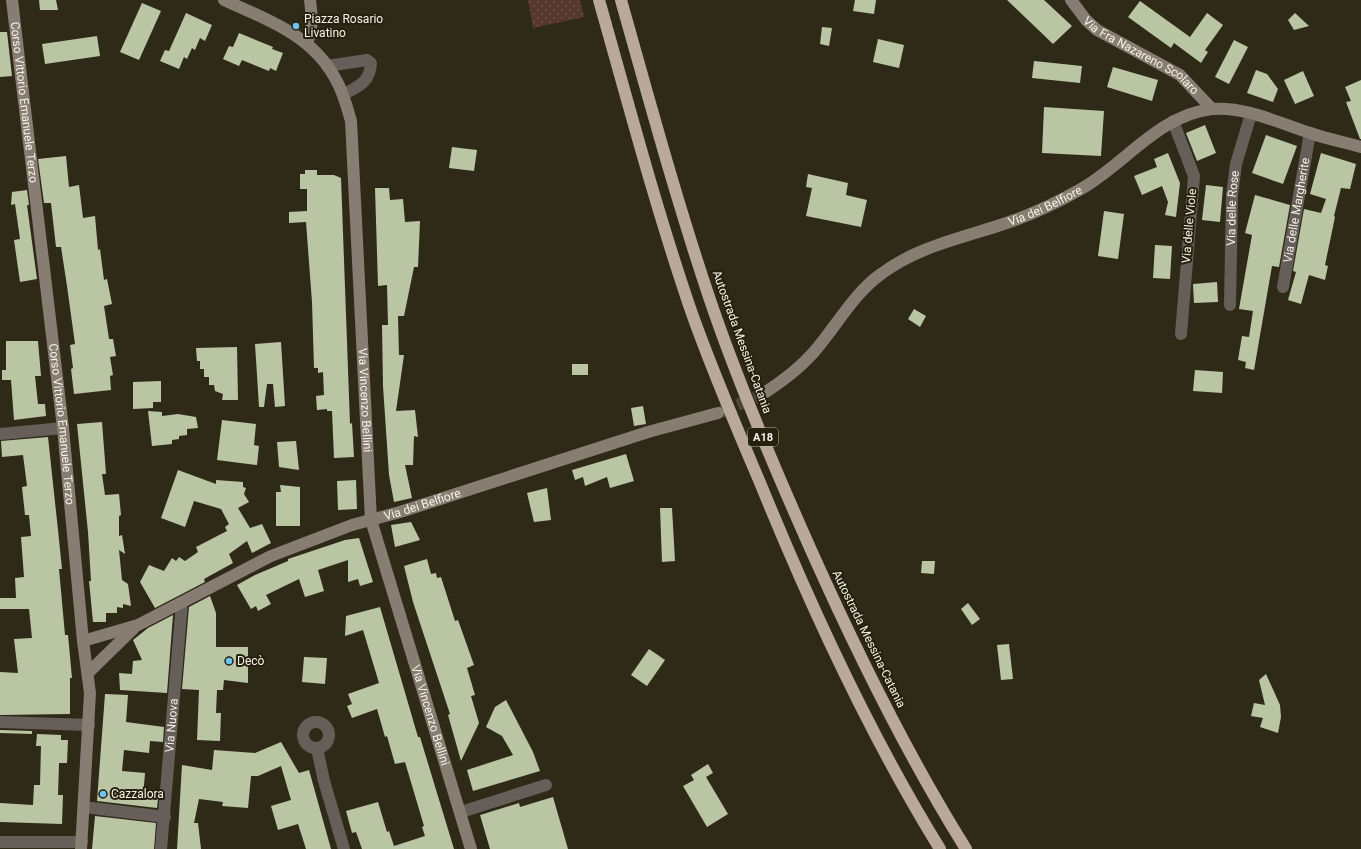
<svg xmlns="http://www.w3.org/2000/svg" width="1361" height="849" font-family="Roboto,sans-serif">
<defs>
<pattern id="grass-dots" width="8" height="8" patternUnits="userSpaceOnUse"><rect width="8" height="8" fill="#56372e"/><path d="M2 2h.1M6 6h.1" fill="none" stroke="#6f544c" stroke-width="1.8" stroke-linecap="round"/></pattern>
</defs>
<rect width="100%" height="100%" fill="#2f2a18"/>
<path fill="url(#grass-dots)" d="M528,0H580L584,17L533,28Z"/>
<g fill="#bac6a3">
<path d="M39,0H56L58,10H40Z"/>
<path d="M855,0H876L874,14L853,11Z"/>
<path d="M1007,0H1044L1072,26L1053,44Z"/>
<path d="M1140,1L1190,37L1207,13L1223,25L1205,50L1208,52L1201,63L1174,43L1171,48L1128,17Z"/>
<path d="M142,3L161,11L139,60L120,52Z"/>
<path d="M186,13L212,25L205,41L200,38L195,50L192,48L187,59L184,57L179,69L160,61L165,50L169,51Z"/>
<path d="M1295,13L1309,26L1294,30L1288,20Z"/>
<path d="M822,27L832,28L829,46L820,44Z"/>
<path d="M0,32H7L12,76L0,77Z"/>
<path d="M239,33L273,47L272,49L283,53L276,71L270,68L269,71L242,60L239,66L223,59L229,46L233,47Z"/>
<path d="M97,36L100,56L45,64L42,44Z"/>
<path d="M878,39L904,45L899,68L873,62Z"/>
<path d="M1234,40L1248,47L1229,84L1215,77Z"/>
<path d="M1034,61L1082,66L1080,83L1032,78Z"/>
<path d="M1113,67L1158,80L1152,101L1107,87Z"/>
<path d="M1256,70L1267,74L1278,89L1273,102L1247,93Z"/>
<path d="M1303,71L1314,96L1295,104L1284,80Z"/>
<path d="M1361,80V139H1360L1346,102L1351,101L1345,87Z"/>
<path d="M1044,107L1104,111L1101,156L1042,153Z"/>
<path d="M1205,125L1216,153L1197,161L1186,133Z"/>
<path d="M1266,135L1297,146L1283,184L1252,173Z"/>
<path d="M452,147L477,150L474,171L449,168Z"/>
<path d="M1168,153L1180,183L1176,217L1165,215L1168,202L1162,186L1142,195L1134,176L1157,167L1154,159Z"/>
<path d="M1321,153L1356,164L1350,189L1341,188L1334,216L1335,217L1325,265L1328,266L1325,280L1309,275L1301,304L1288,300L1296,272L1293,271L1304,209L1321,213L1326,199L1310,194Z"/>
<path d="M66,156L69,187L79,185L83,218L95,216L98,250L100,249L104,280L107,279L112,304L104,306L109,339H113L116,356L110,357L113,375L110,376L111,390L74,394L71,369L73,368L70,345L75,344L67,286L61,247H56L51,203H44L38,159Z"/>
<path d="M305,170H317V175H334L341,178L350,424L352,423L354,457L334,458L332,411H327V409L317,410L316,396L324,395L323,372L318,373V368H314L312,302L306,222L289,223V212L307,211V189H300V174H305Z"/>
<path d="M808,174L848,183L846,195L867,200L861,227L806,216L812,188L806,187Z"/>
<path d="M1206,185L1223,187L1220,222L1202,220Z"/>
<path d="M375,188H389L390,200L403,199L405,222L420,221L418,267H414L404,316H398L399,355H404L396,411L415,410L418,437L414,436L413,465H405L412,498L394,502L389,475L383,386L382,325H388L387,285L378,286Z"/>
<path d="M27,190L29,205H27L37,279L20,282L14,240L20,239L15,204L11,205L12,192Z"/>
<path d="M1255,195L1290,205L1279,267L1272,266L1254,370L1245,368L1246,362L1238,360L1242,336L1249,337L1253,311L1239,309L1252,235L1245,233Z"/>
<path d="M1104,211L1124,214L1118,259L1098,256Z"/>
<path d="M1155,245L1172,246L1170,279L1153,278Z"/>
<path d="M1217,282L1218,302L1194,303L1193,284Z"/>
<path d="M914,309L926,316L920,327L908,319Z"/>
<path d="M6,341H38L41,376H35L38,404H45L46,416L14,420L11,380H2V370H6Z"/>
<path d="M281,342L285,406L275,407L273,384H267L264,407H259L255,344Z"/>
<path d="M237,347L238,400H222L223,394L215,391L214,385H209V377H204V369H200V361H197L196,348Z"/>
<rect x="572" y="364" width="16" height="11"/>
<path d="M1195,370L1223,372L1222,393L1193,391Z"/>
<path d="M161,381V402H153V408L133,409V382Z"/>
<path d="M643,406L646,424L634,426L631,408Z"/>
<path d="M148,411L162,412V416L178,414L196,417L198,428L187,429V435L179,436V439L172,440V444L152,446Z"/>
<path d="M222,420L256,424L254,445L259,446L257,465L217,460Z"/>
<path d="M102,422L106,474H102L105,495L119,494L121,515L119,516V536L122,535L125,554L119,550L122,580L128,584L131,606L123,604V608L117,607V613H106V622H93L89,581H91L88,532L77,424Z"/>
<path d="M48,437L58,530L62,569H59L65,635H68L72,678H70V714L0,715V672L18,673L14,639L32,638L29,609H0V598H16L15,578L24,577L21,537L31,536L29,515H25L22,487L27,486L23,455L2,457L1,441Z"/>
<path d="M296,441L299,470L279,467L277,442Z"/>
<path d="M626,454L634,481L610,488L607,477L585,486L583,477L575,480L572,470Z"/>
<path d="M178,470L216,484V480L243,482V487L246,488L244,494L249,502L238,508L250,528L262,524L271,543L252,553L247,541L229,554L233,563L204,579L205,582L155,608L140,582L149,565L164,571L172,558L176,561L179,557L185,561L198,552L196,547L227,531L225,527L229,524L221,509L194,501L185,527L161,518Z"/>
<path d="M356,480L357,509L338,510L337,481Z"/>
<path d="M280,485L300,487V526H276V492H281Z"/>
<path d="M547,488L551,520L534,522L527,493Z"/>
<path d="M660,508H672L675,561L662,562Z"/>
<path d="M411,522L420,540L395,547L391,525Z"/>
<path d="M359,538L373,582L360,586L358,579L348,582V560L318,570L324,591L305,597L299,579L266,595L271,604L258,611L256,606L251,609L237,585L255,575L288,561V559L345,540Z"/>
<path d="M427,559L431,574L436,573L437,578L441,577L455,621L458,620L474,665L467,668L475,695L471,696L479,723L461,761L448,715L450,714L413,602L404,566Z"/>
<path d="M922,561H935L934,574L921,573Z"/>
<path d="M210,596L216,613V647H248V683L224,680L223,690H217L216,713H221L220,741L197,740L199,690L182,689L189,607Z"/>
<path d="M968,603L980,619L972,625L961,609Z"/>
<path d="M380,607L418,737H420L454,849H362L356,832L352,833L346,811L378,802L387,832L389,831L394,846L425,836L422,827L424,826L405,762L395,764L387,736L385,737L377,709L352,718L347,706L352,704L348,694L379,683L363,630L345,636L346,616Z"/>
<path d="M173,615L167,693L120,690L119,673L132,674L133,661L142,660L133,640L148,628Z"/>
<path d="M1009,644L1013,679L1001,680L997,645Z"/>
<path d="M649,649L665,660L647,686L631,675Z"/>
<path d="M304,657L327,658L325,684L302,682Z"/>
<path d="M1266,674L1280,705L1281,717L1278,733L1260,727L1263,718L1251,716L1254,703L1265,705L1259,680Z"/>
<path d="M105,694L128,695L126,722L164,727L163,742L150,741L149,753L124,750L122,771L145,773L143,797L158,799L157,808L97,801Z"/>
<path d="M506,700L533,752L540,771L473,791L467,770L513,755L502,736L486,727L495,707Z"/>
<path d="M0,730L32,731V734L0,733Z"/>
<path d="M37,734L61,735V740H68L67,763H59L58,795H63L62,824L0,822V803L33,805L34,785H40L41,746H36Z"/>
<path d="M281,742L299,773L309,770L331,849H306L298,824L278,830L271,806L291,800L281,766L258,776H251L248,808L222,806L223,802L199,799L194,823H198L201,849H177L182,765L212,770L214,750L255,753Z"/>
<path d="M708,764L713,773L706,777L728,814L707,827L683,786L694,780L691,775Z"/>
<path d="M553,797L568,849H490L480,815L519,803L520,807Z"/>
<path d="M95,816L156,823L154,849H92Z"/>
</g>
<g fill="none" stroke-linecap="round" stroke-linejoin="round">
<path stroke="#4d4837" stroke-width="12" stroke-dasharray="12 6" stroke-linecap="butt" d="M721,412L761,395"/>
<g stroke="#665f59" stroke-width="12">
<path d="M327,66L367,60L371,63C370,83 358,86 343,95"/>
<path d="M1173,121L1194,176L1181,334"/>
<path id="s1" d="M1283,287L1310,133"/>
<path id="s2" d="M1230,305L1232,195L1236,164L1251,114"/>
<path d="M0,434L63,428"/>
<path d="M0,722L89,725"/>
<circle cx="316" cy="735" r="13"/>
<path d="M317,748L324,781L344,849"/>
<path d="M84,807L165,817"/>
<path d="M461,812L546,785"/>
<path d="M0,842H82"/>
<path id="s3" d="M161,849L182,603"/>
</g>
<g stroke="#887d73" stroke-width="12">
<path id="s4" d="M12,0L63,428L83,641L90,693L81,849"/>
<path id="s5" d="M224,0C266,19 312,35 335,78C343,91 347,107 351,121L371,520L471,849"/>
<path id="s6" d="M1071,0L1086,20L1097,30L1180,75L1212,109"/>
<path d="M307,43C313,28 312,16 310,0"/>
<path id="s7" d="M761,395C780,383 798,370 813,353C836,327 853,294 881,274C921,244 969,237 1015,220C1037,212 1060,201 1081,189C1125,164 1159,115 1212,109C1244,106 1279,123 1310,133C1327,139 1344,142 1361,147"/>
<path id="s8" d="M83,641L138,625L271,556L352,525L400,512L648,432L718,413"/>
<path d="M89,672L134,628"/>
</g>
<g stroke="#baa998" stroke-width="12">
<path d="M599,0C628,102 655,205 689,305C710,366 736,426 761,485C812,610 869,734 940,849"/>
<path d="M621,0C649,99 676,199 709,297C738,383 774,467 811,550C857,653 906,753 966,849"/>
</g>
</g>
<g fill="#6fc2f4" stroke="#25200f" stroke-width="1.5">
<circle cx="296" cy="26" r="4"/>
<circle cx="229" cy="661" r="4"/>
<circle cx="103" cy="794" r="4"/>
</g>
<g text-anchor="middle" stroke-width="4" stroke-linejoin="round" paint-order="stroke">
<rect fill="#25200f" stroke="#b7b4a6" stroke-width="1" x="748" y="428" width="30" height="18" rx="3"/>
<g font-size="11" font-weight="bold" fill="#f6f3e7">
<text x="763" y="441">A18</text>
</g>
<g font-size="12" fill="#f6f3e7" stroke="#25200f" text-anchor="start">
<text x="304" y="23">Piazza Rosario<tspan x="304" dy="14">Livatino</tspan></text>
<text x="237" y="665">Decò</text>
<text x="111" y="798">Cazzalora</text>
</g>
<g font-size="12" fill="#f6f3e7" stroke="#25200f">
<text dy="4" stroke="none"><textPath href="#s6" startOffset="91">Via Fra Nazareno Scolaro</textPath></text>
<text dy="4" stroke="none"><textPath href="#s4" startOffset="103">Corso Vittorio Emanuele Terzo</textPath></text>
<text dy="4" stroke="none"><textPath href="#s7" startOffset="350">Via dei Belfiore</textPath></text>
<text dy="4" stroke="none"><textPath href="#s2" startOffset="97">Via delle Rose</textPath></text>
<text dy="4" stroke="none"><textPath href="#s1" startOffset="78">Via delle Margherite</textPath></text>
<text transform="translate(1189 226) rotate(-85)" y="4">Via delle Viole</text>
<text transform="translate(742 342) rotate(70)" y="4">Autostrada Messina-Catania</text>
<text dy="4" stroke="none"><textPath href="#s5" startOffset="464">Via Vincenzo Bellini</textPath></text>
<text dy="4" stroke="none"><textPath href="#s4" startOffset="427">Corso Vittorio Emanuele Terzo</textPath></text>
<text dy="4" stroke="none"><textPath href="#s8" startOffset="367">Via dei Belfiore</textPath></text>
<text transform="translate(869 639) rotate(64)" y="4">Autostrada Messina-Catania</text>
<text dy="4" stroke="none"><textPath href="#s5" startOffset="788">Via Vincenzo Bellini</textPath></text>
<text dy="4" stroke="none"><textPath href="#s3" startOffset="124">Via Nuova</textPath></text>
</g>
</g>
</svg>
